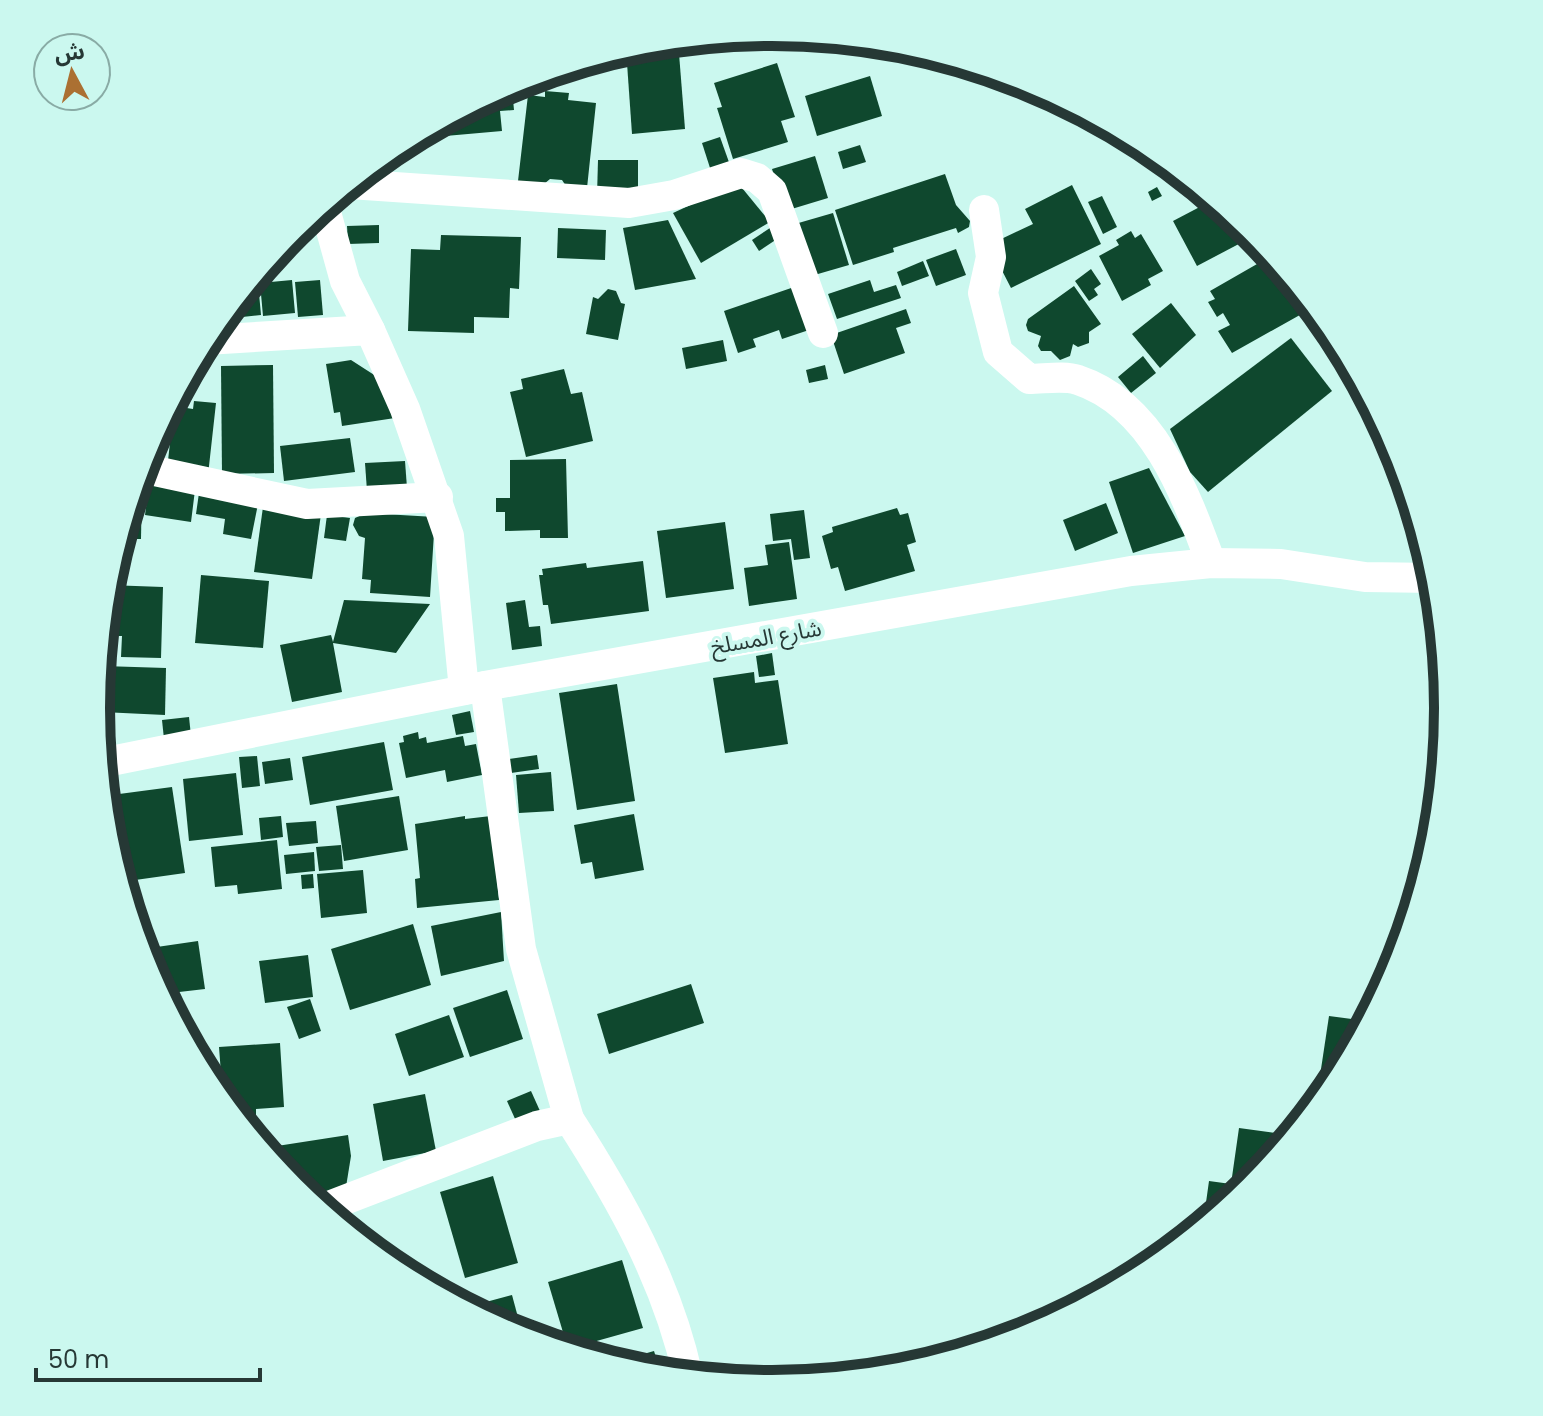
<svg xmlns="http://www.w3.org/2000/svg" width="1543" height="1416" font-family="Poppins,'Noto Sans Arabic',sans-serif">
<rect width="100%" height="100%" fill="#cbf8ef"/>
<g fill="#0f482e">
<path d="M678,41L685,129L632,134L626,49Z"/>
<path d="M777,63L795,117L781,121L788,142L733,159L717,108L722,107L714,83Z"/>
<path d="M870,76L882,116L817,136L805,96Z"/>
<path d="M502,89H512L514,110L500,111L502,131L434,137L433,126Z"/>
<path d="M545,91L569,93L568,100L596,103L587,188L566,186L562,180L550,179L544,184L518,181L528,95L545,97Z"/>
<path d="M720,137L730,165L711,171L702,143Z"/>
<path d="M860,145L866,162L843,169L838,152Z"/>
<path d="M815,156L828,198L785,211L772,169Z"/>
<path d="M598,160H638V197L597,196Z"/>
<path d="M945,174L956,205L970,221L969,227L958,233L956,228L893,248L894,252L853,265L835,210Z"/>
<path d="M738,183L770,222L701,263L673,213Z"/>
<path d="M1072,185L1101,244L1011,288L993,253L997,241L1033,224L1025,209Z"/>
<path d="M1157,187L1162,196L1152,201L1148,192Z"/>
<path d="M1102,196L1117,227L1103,234L1088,202Z"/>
<path d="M1213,200L1254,236L1197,266L1173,221Z"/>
<path d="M833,213L849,265L811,276L795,224Z"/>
<path d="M668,220L696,279L635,290L623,228Z"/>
<path d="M776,224L783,235L759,251L752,240Z"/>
<path d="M379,225V243L348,244L347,226Z"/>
<path d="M558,228L606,230L605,260L557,258Z"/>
<path d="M1131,231L1135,238L1141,234L1163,271L1148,279L1151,285L1122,301L1099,256L1119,245L1116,240Z"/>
<path d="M441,235L521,237L519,289L510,288L509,318L474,317V333L408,331L411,249L440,250Z"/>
<path d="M956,249L966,275L936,286L926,260Z"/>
<path d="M1271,256L1307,311L1232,353L1218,331L1230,325L1223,313L1217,317L1208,302L1215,299L1210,291Z"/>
<path d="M923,261L929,276L902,286L897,272Z"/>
<path d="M1091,269L1101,284L1094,289L1098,295L1089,301L1075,281Z"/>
<path d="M292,280L295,313L263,316L260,283Z"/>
<path d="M320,280L323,315L298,317L295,282Z"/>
<path d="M870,280L874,292L896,285L901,298L837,319L828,294Z"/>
<path d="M250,283H258L261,315L233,318L232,305Z"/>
<path d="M797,286L812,329L782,339L779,330L753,339L756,347L738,353L724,311Z"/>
<path d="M1074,286L1101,324L1089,332V343L1078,347L1073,344L1070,356L1060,360L1051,351H1041L1038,346L1041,336L1028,331L1026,325L1028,319Z"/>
<path d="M608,289L616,291L621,303L625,304L618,340L586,334L593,297L598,299Z"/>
<path d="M1171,303L1196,335L1160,368L1132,334Z"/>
<path d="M906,309L911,323L896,328L905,353L844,374L831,335Z"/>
<path d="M1291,338L1332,391L1208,492L1190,472L1170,429Z"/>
<path d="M723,340L727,361L686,369L682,348Z"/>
<path d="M1143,356L1156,373L1131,393L1118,377Z"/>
<path d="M351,360L382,380L395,418L342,426L340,412L334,413L326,364Z"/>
<path d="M273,365L274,473L222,474L221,366Z"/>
<path d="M825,365L828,379L809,383L806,370Z"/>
<path d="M564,369L571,394L582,392L593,441L526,457L510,392L523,389L521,379Z"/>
<path d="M187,374V400L174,399Z"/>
<path d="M194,401L216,403L208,475L167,470L174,406L193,409Z"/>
<path d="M350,438L355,472L284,481L280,446Z"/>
<path d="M566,459L568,538H540V530L505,531V512H496V498H510V460Z"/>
<path d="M405,461L407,488L367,491L365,463Z"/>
<path d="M1149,468L1185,536L1133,553L1109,482Z"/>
<path d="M149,484L195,490L191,522L145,515Z"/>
<path d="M136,486H142L141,539H120Z"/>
<path d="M199,493L258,504L251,539L223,534L225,519L196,514Z"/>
<path d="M1106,503L1118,533L1075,551L1063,520Z"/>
<path d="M263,507L321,514L312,579L254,572Z"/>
<path d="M897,508L900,515L908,513L916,542L907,545L915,571L845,591L838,567L831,569L822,536L833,532L832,527Z"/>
<path d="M804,510L810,558L794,560L791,539L773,541L770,514Z"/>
<path d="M366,513L435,517L430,597L370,593L371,580L362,579L365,538L359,536L353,525L355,518Z"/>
<path d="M327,515L350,518L346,541L324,538Z"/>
<path d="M725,522L734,589L666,598L657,531Z"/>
<path d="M789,542L797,599L749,606L744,568L768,565L765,545Z"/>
<path d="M643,561L649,611L551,624L548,605H543L539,575H543L542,569L586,563L587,568Z"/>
<path d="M201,575L269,581L263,648L195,643Z"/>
<path d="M108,585L163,587L161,658L121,657L122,636H104Z"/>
<path d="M344,600L430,604L396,653L333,643L342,692L292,702L280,645L331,635L333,642Z"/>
<path d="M525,600L529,627L540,626L542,646L512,650L506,603Z"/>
<path d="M772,653L775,675L759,677L756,656Z"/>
<path d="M103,666L166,668L165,715L102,712Z"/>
<path d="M754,672L755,683L778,680L788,744L725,753L713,678Z"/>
<path d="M617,684L635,801L577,810L559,693Z"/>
<path d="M470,711L474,732L456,735L452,715Z"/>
<path d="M189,717L191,736L164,739L162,720Z"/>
<path d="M418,732L419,739L426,737L427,743L463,736L465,746L476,744L482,775L447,782L445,770L406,778L399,743L404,742L403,736Z"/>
<path d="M384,742L393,790L310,805L302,757Z"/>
<path d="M537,755L539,769L511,773L509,759Z"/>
<path d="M257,756L260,786L242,788L239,757Z"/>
<path d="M290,758L293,780L265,784L262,762Z"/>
<path d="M551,772L554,811L519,813L516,775Z"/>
<path d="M236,773L243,835L189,841L183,779Z"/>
<path d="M172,787L185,873L121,882L108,839L104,796Z"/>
<path d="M399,796L408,850L344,861L336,806Z"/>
<path d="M634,814L644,870L595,879L592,862L581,864L574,825Z"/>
<path d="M281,816L283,837L261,840L259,818Z"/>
<path d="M465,816V819L491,816L499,900L417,908L415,879L420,878L415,824Z"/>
<path d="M316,821L318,843L289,846L286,823Z"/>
<path d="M277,840L282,889L238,894L237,885L215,887L211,847Z"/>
<path d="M341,845L343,869L319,871L316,847Z"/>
<path d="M314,852L315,871L286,874L284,855Z"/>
<path d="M363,870L367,913L321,918L317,874Z"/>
<path d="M313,874L314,888L302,889L301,875Z"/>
<path d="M501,912L504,961L441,976L431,926Z"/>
<path d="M413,924L431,985L350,1010L331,949Z"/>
<path d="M198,941L205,989L162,994L147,966L143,949Z"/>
<path d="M308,955L313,997L265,1003L259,961Z"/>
<path d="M691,984L704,1023L609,1054L597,1014Z"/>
<path d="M507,990L523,1039L470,1057L453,1008Z"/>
<path d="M310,999L321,1031L299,1039L287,1007Z"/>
<path d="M449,1015L464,1057L409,1076L395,1034Z"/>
<path d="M1329,1016L1367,1021L1328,1090L1318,1089Z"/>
<path d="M280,1043L284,1107L256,1109V1117L238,1118L223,1100L219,1047Z"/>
<path d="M531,1091L540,1111L516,1121L507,1101Z"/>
<path d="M425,1094L436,1151L383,1161L373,1104Z"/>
<path d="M1239,1128L1291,1135L1249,1186L1203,1224L1209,1181L1231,1184Z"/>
<path d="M348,1135L351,1156L345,1193L309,1198L280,1170L277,1146Z"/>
<path d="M493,1176L518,1263L465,1278L440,1192Z"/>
<path d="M622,1260L643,1328L568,1349L548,1282Z"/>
<path d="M512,1295L523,1336L472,1311L471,1306Z"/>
<path d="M654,1351L661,1373L612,1363Z"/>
</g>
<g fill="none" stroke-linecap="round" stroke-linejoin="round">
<g stroke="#fff" stroke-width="30">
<path d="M350,184L629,203L674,195L741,173L757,178L772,191L823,333"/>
<path d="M324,205L345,281L370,330"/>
<path d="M984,210L991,257L983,293L998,352L1029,379C1044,379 1064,375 1078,380C1154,405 1186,495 1211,563"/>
<path d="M206,340L370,330L405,409L449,536L464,690"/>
<path d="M141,468L307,504L438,497"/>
<path d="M101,763L485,686L1131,571L1211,563L1281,564L1365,577L1435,578"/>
<path d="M569,1119C621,1200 667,1281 688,1376"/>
<path d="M321,1209L537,1126L569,1119L521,949L485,686"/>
</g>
</g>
<g text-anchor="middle" stroke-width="8" stroke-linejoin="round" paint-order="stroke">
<g font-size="22" fill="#263835" stroke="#cbf8ef">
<text transform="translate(766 637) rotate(-10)" y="8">شارع المسلخ</text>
</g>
</g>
<path d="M0 0H1543V1416H0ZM110 708a662 662 0 1 1 1324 0a662 662 0 1 1-1324 0Z" fill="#cbf8ef" fill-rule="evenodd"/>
<path fill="none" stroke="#263835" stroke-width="10" d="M110 708a662 662 0 1 1 1324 0a662 662 0 1 1-1324 0Z"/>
<g transform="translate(72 72) rotate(353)"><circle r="38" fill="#cbf8ef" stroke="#89aba5" stroke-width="2"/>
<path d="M0-6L14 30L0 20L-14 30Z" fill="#ab7032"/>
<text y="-12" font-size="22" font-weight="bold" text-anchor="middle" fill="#263835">ش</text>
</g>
<path d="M36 1368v12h224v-12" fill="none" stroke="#263835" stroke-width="4"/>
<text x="48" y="1368" font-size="24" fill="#263835" stroke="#cbf8ef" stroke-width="6" paint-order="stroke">50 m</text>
</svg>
